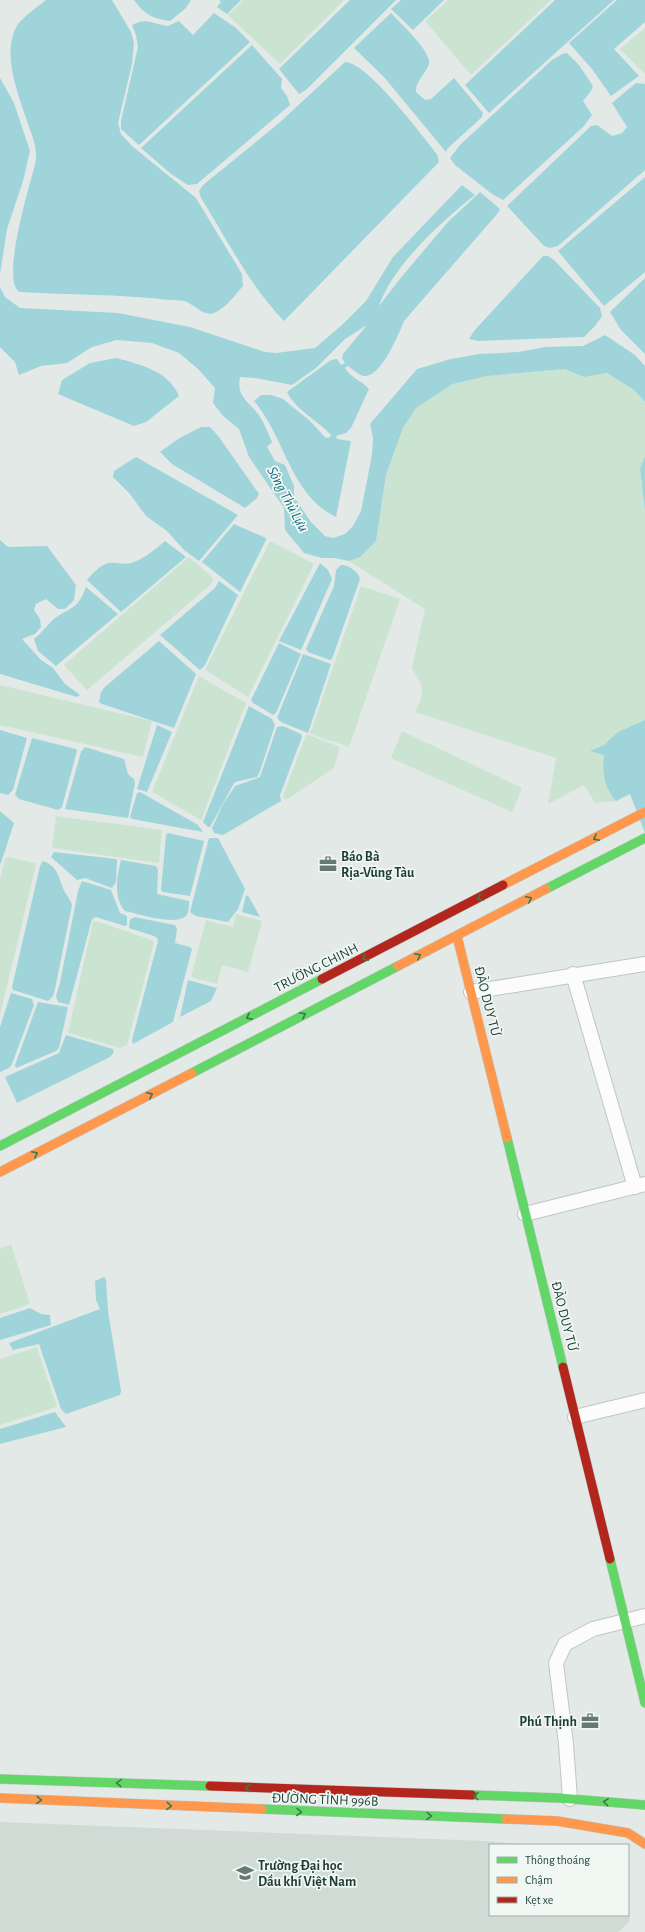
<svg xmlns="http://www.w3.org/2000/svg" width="645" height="1932" font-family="'Alegreya Sans',sans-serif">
<rect width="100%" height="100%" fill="#e3e9e6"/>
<path fill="#d0dbd6" d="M0,1822L484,1841L534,1845H490V1915H628V1901L630,1921L618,1932H0Z"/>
<g fill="#cbe4d2">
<path d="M244,0H344L280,64L228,15Z"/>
<path d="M448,0H551L471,75L425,21Z"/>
<path d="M645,28V74L620,49Z"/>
<path d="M565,369L584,377L607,373L634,390L645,402V456L640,469L645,511V729L630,793L616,801L595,803L584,785L548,804L556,758L415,712C426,690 424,689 412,668L425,609L349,561L360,557L376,541L386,475L403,428L416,408L453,384L487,376Z"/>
<path d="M270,541L314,564L248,697L205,670Z"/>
<path d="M189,557L212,577L213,580L210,585L87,690L64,665Z"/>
<path d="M361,586L400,599L349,747L310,734Z"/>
<path d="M199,676L246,703L201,820L152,792Z"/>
<path d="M0,685L152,721L143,757L0,725Z"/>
<path d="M402,731L522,788L512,812L391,758Z"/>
<path d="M306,735H309L340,747L334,768L286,800L283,796Z"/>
<path d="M56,816L162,830L159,863L52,848Z"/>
<path d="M7,857L35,863L36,865L0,1015V879L5,859Z"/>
<path d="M236,914L262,921L248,972L222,965L217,984L191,977L206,920L233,927Z"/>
<path d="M96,921L152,940L154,943L127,1045L120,1048L68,1033L93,922Z"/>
<path d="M11,1244L30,1304L0,1314V1249Z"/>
<path d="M37,1347L57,1407L0,1425V1359Z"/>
</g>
<g fill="#a0d4db">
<path d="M46,0H112L131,32L134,43L132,64L118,123L121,134L132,146L196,198L242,274L243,286C235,295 226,308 214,313C204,317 194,304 184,301C179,300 174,300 169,300C119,294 69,295 20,292C0,283 29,187 35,165C38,151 34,140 29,127C19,96 0,53 18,24C26,15 37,7 46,0Z"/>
<path d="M134,0H191L186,8L170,21C153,19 144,14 134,0Z"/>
<path d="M219,0H241L227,14L217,7L221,2Z"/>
<path d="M350,0H396L306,90L299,94L279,69Z"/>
<path d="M401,0H444L413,30L391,9Z"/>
<path d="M555,0H614L489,113L465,85Z"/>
<path d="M617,0H645V22L614,49L639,76L611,96L592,69L569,43Z"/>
<path d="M214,13L236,28L250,42L139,145L121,129V121L138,47L136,35L132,25C148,17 152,24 168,26L179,21L193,35Z"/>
<path d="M391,13C400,23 432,52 429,64C426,74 415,81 416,92L425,100L431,99L454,78L483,113L482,117L448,148L446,152L384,77L354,48Z"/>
<path d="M252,45L282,79L281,88L287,96L290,105L197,184L188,185L171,174L141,148Z"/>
<path d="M567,53L579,65L593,86L591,91L583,101L592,115L584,126L503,200L492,194L455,165L450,158L460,145L552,60L562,54Z"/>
<path d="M345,62C367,62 421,134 437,154L439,162L284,321C249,285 227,239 201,198L199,191L203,185L278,124Z"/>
<path d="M0,78L14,103L30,151L23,181L7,229L0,274Z"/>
<path d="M636,83L645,84V170L558,246L550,248L544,246L507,206L591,126L597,125L612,136L622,133L627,127L612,103Z"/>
<path d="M645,177V272L604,306L558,251Z"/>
<path d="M462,185L475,195C442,221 393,265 379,306L403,275L448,222L480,192L500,209L498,213L404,321C399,333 381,378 364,376C359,375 352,369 348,366L345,368C350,377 362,381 369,389L351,428L346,433L336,436L337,439L351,441L336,517C290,495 285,437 254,401L261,395H271L283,399L310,421L326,438L330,437L331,435C317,420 296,410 287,392L331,360L337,359L341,365L345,363L342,358L343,354L367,325L345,339L316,368L292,385L255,378L240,377C236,396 248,401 258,414C264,422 268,433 272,442L267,447L275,461L285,465L294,486V497L311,522L325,536L333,538L345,534L353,526L361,511L372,455L373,438L370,424L417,369L451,359L479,354L518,352L546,347L583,346L605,335L635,355L645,366V402L634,390L607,373L584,377L565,369L487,376L453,384L416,408L403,428L386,475L376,541L360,557L349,561L334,558H322L304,553L285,530L284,508L249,457L239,429L223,416L213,403L215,388L198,369L179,353L152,343L117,340L92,347L67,363L41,366L19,375L15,362L0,347V287L5,297L20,308L118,313L190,327L265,352L276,353L315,348L342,325L366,301L393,257Z"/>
<path d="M543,256H548L554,260L600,308L602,316L595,326L584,337L478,341L469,339L474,331Z"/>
<path d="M645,278V354L621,330L610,312Z"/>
<path d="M116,358C139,364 169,371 179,396L146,422L134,426L58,394L62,380L90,363Z"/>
<path d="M201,427H210L219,437L259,494L257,498L245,508L172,464L160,452L178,439Z"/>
<path d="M645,456V511L640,469Z"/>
<path d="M136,457L238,515L199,561L184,550L167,531L146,516L130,494L113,477L114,471Z"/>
<path d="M234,524L266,538V540L240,592L202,562Z"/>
<path d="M0,540L8,547L47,546L76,585L74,600L65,609H58L46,599L36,604L34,610L40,619L41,627L35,634L22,639L41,660L53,668L65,684L80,695L77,697L0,674Z"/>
<path d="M165,541L186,557L121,612L87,580C92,574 101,564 109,563C117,562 123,565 131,563C143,559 155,550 165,541Z"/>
<path d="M320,563L328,570L332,579L301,650L279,641Z"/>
<path d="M341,565C349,565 359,572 360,579L332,659L330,660L308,652L306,649L334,586L336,570Z"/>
<path d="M219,581L238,595L205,665L200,670L160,635L215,588Z"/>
<path d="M86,587L118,614L56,666L38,651L34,639C42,633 47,625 54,619C71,606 77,611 86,587Z"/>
<path d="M159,641L196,674L174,728L102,704L99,702L101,692L105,687Z"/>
<path d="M279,643L301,654L276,713L273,715L253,703L251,700Z"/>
<path d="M303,654L331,664L308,733L281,722L277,718Z"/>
<path d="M249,706L272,719L275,725L260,771L257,777L235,782L233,785L210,827H208L203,822Z"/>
<path d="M645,720V833L630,794L616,801C604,787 602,773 604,755L590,751L604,745L618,732Z"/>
<path d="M157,725L172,732L147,792L137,789Z"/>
<path d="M283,726L301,734L302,737L280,795L281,801L223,835L214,833L212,828L223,804L235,786L260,777L277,727Z"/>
<path d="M0,730L27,738L13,790L8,795L0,793Z"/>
<path d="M32,738L76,749L77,751L62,807L58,810L19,799L15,795Z"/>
<path d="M85,747L124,759L128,774L134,779L135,783L128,818L65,809L81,752Z"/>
<path d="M140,792L198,825L203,832L132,819L130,817L137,793Z"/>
<path d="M0,811L14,823L1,863H0Z"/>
<path d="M168,833L204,841L190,896L163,892L161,890L166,835Z"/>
<path d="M209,838H218L245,889L238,909L228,922L196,916L190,912Z"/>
<path d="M54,852L116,859L117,860L116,882L112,888L85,878L77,880L51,857Z"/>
<path d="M121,860L156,866L158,870L157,894L189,901C189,905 189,913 186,916C175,926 139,914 125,911C113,897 117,876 121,860Z"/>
<path d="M43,861C57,866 58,875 63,888C65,894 70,898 72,905L55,989L53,996L48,1001L13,990L12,987L40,866Z"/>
<path d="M82,881L111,890L120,913L127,916V925L125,926L96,917L92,919L69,1005L58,1002L56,996L60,983L78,891Z"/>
<path d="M246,895L249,897L260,917L242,912Z"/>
<path d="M134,917L175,925L177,929L175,943L190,947L192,949L173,1022L133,1044L132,1040L158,941L157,938L154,936L129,928L130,920Z"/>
<path d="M188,980L217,988L211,1001L180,1017Z"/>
<path d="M11,993L32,999L34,1005L12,1064L9,1068L0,1072V1027Z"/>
<path d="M38,1002L68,1007L59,1048L56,1051L16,1068L15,1065Z"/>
<path d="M66,1035L113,1049L114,1052L110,1057L17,1103L5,1077L59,1053Z"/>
<path d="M104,1277L106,1280L108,1311L121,1391L120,1395L66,1414L61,1409L39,1344L13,1350L9,1343L100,1309L96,1300L95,1281Z"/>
<path d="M30,1308L41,1314L50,1315L51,1325L0,1340V1318Z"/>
<path d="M55,1412L66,1427L0,1444V1429Z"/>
</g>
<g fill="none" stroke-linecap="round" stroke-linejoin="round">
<g stroke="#c0c6c3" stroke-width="16">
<g id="street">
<path d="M573,974L635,1187"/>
<path d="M471,992L645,964"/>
<path d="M525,1214L645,1184"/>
<path d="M575,1417L645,1400"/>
<path d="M570,1799L566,1744L556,1663L565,1644L593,1629L645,1616"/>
</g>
</g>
<g stroke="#bec7c3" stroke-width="10">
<g id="fast">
<path d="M546,889L645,838"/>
<path d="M192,1073L398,966"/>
<path d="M507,1138L563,1367"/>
<path d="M0,1146L322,979"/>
<path d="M610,1559L645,1703"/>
<path d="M0,1779L210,1786"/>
<path d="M472,1795L559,1798L645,1805"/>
<path d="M262,1809L506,1819"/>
</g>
</g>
<g stroke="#bec7c3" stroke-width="10">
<g id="slow">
<path d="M503,885L645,812"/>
<path d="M457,936L507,1138"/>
<path d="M398,966L546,889"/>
<path d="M0,1172L192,1073"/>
<path d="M0,1798L262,1809"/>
<path d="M506,1819L557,1821L628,1833L645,1844"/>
</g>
</g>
<g stroke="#bec7c3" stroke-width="10">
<g id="jam">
<path d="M322,979L503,885"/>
<path d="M563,1367L610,1559"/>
<path d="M210,1786L472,1795"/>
</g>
</g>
<use href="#street" stroke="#fbfcfb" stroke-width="14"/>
<use href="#fast" stroke="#63d668" stroke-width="9"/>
<use href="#slow" stroke="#ff974d" stroke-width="9"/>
<use href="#jam" stroke="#b3261e" stroke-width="9"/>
</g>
<defs><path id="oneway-chevron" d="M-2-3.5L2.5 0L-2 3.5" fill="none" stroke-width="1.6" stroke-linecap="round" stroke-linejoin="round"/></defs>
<g stroke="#3a7b49">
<use href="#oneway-chevron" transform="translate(596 838) rotate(153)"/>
<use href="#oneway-chevron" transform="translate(480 898) rotate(153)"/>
<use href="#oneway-chevron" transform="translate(529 899) rotate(-27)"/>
<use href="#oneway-chevron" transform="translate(418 956) rotate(-27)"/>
<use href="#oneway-chevron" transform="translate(365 958) rotate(153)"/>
<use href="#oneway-chevron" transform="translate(303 1015) rotate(-27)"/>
<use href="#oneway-chevron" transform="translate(249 1017) rotate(153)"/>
<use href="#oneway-chevron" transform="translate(150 1095) rotate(-27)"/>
<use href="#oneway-chevron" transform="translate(35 1154) rotate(-27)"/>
<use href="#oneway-chevron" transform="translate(119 1783) rotate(-178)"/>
<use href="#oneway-chevron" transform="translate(248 1788) rotate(-178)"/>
<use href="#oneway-chevron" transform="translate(476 1796) rotate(-178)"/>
<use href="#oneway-chevron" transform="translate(39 1800) rotate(3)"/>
<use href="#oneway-chevron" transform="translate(606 1802) rotate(-175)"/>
<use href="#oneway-chevron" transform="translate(169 1806) rotate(3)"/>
<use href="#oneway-chevron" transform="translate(299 1812) rotate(2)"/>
<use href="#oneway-chevron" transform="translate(429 1816) rotate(2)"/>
</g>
<defs>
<g id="office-bare" transform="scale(1.38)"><path d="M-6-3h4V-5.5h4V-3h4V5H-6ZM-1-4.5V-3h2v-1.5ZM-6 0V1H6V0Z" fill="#647a73" stroke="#f1f8f4" stroke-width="2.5" paint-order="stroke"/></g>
<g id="university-bare" transform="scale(1.38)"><path d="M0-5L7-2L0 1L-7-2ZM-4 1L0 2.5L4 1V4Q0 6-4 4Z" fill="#647a73" stroke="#f1f8f4" stroke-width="2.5" paint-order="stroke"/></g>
</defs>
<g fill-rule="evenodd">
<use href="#office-bare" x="328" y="864"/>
<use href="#office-bare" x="590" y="1721"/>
<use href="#university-bare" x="245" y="1873"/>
</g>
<g text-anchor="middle" stroke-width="3.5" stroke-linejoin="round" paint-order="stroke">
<g font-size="14" font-weight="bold" fill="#1f3e35" stroke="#f1f8f4" text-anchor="start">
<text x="341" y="861">Báo Bà<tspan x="341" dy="16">Rịa-Vũng Tàu</tspan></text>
<text x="577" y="1726" text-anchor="end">Phú Thịnh</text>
<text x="258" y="1870">Trường Đại học<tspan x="258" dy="16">Dầu khí Việt Nam</tspan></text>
</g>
<g font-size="14" fill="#1f3e35" stroke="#f1f8f4">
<text transform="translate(316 967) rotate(-27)" y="5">TRƯỜNG CHINH</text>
<text transform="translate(488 1001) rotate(76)" y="5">ĐÀO DUY TỪ</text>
<text transform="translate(565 1316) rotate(76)" y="5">ĐÀO DUY TỪ</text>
<text transform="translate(325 1799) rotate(2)" y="5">ĐƯỜNG TỈNH 996B</text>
</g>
<g font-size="15" font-style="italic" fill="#156f7e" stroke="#f1f8f4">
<text transform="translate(288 499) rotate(62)" y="5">Sông Thủ Lựu</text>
</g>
</g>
<rect x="489" y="1844" width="140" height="72" fill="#f1f8f4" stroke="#9daea8"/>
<rect x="497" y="1857" width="20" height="6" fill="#63d668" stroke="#9daea8"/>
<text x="525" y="1864" font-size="12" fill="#1f3e35">Thông thoáng</text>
<rect x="497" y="1877" width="20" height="6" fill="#ff974d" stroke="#9daea8"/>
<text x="525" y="1884" font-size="12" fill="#1f3e35">Chậm</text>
<rect x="497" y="1897" width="20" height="6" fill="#b3261e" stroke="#9daea8"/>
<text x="525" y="1904" font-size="12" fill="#1f3e35">Kẹt xe</text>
</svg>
